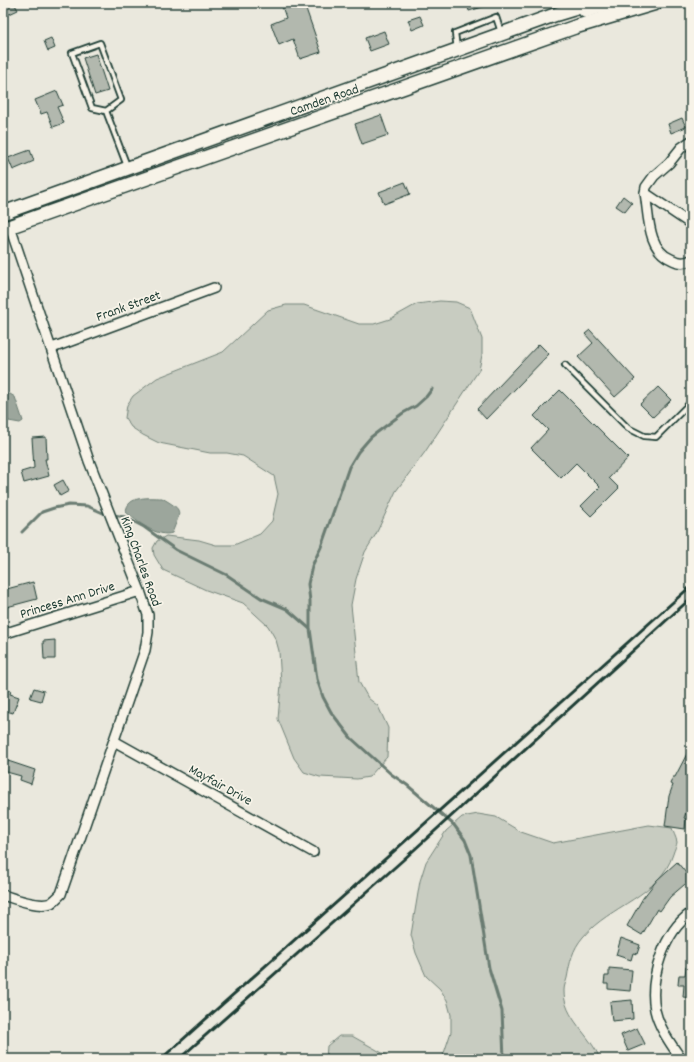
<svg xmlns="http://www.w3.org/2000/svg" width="694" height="1062" font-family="Dekko,sans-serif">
<rect width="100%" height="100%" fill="#eae8dd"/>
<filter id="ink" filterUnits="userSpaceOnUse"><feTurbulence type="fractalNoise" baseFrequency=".025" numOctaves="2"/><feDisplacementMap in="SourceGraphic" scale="8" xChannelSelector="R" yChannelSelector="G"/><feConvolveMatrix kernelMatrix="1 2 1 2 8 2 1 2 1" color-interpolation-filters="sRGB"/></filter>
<g filter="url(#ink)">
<g fill="#c8ccc1" stroke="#74847a">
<path d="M440,301L456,302L470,308L482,339V355L479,370L425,452L396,491L376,534L365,552L356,579L351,605L359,682L368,698L378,706L388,728L387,757L369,777L357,779L320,777L304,772L294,758L278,719L281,684L279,651L276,640L268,626L243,603L206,590L163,570L154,555L153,548L157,541L166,536L199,540L216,545H234L260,534L272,521L278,494L274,476L243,456L227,453H210L159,443L143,435L131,427L125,418L127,405L133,396L157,378L223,352L268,310L286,305H304L359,324H374L390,319L417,304Z"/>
<path d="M478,814L496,817L521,832L553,843L649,825L672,828C673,832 676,837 677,842C677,845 674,850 673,854C660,896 610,905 583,937C572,950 570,962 567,978C566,982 564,986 564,990C563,1018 591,1035 600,1059H441L443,1056L451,1032V1015L447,1000L440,989L426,976L416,953L411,935L420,881L426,862L446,831L462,817Z"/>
<path d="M339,1036H352L393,1059H326L327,1046Z"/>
</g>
<g fill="#9ca69c" stroke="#6a7c72">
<path d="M3,394H10L15,397L23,421L20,423L3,420Z"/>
<path d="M162,498C184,511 181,510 172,533C158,538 136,521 126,512C127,495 149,498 162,498Z"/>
</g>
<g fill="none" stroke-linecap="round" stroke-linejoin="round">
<g stroke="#6a7c72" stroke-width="3">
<path d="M432,389L426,397L416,406L403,413L371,437L358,452L349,467L321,547L312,566L308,584L310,601V629L317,679L323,697L331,712L351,738L391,774L407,785L454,825L465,840L471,855L489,968L502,1011L504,1059"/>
<path d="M22,532L42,512L54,508L69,505L87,506L103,513L125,517L144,527L176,550L227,575L261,598L287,609L310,629"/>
</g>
</g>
<g fill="#b2b8ae" stroke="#1f3d34">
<path d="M3,3H14L18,10L3,17Z"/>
<path d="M281,3H304L321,52L300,59L293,39L279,45L271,24L286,18Z"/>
<path d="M467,3H488L489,5L469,11Z"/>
<path d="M420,16L424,25L412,30L408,20Z"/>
<path d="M384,31L389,44L370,51L365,38Z"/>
<path d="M51,38L55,48L48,51L44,41Z"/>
<path d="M96,54L108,91L95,95L83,58Z"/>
<path d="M57,91L63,105L57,107L64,123L53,127L47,112L41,114L35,100Z"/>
<path d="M381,115L388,135L362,144L355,124Z"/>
<path d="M682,118L686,127L671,133L668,124Z"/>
<path d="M30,150L34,161L13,170L8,158Z"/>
<path d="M405,182L410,194L384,204L379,192Z"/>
<path d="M623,196L632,203L625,212L616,206Z"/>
<path d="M590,330L635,379L615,397L578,357L593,343L585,334Z"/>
<path d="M539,344L549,354L486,419L477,409Z"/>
<path d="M658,387L671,400L653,417L640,404Z"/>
<path d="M560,390L628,458L609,478L619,488L591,516L581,506L600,487L576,463L561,478L531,448L548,430L534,416Z"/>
<path d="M46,437L47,459H45L49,476L24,483L21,472L34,468L32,438Z"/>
<path d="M63,480L69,491L60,496L54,485Z"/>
<path d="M33,582L37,599L3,608V590Z"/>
<path d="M55,640V659H44L43,641Z"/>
<path d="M3,688L11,691L10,694L19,697L13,713L3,710Z"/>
<path d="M34,688L44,691L41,701L30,698Z"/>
<path d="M691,746V800L684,818L686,819L685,829L665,826L669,796L673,785L670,784L673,777H675Z"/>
<path d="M5,760L35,770L31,784L20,780L21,776L3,771Z"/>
<path d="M677,862L691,879L670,897L660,911L657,909L642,935L627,926L643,898L657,880Z"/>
<path d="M621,938L640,945L637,954L633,953L631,960L616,955Z"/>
<path d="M686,967H691V998L683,997L684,985H678L679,975H685Z"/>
<path d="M609,968L632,970L630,991L608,989V984H604L605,976H609Z"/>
<path d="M632,1000L633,1019L612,1021L610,1002Z"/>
<path d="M637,1028L645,1044L628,1051L621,1035Z"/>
</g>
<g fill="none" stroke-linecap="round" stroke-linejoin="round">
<g stroke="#1f3d34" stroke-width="8">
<g id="lane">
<path d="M457,49L455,33L496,17L501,32"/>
<path d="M106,111L92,108L72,53L100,43L121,100L106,111L127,166"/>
<path d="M565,365L628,428L644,436L656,437L691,402"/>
</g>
</g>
<g stroke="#1f3d34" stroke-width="12">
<g id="street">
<path d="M691,141L681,148L669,163L654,176L646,187L645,193C649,215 647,249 671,259C678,263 684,264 691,260"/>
<path d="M645,193L691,224"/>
<path d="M52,348L214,288"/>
<path d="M3,634L140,591"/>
<path d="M114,741L313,852"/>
<path d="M3,895C15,899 39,908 51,903C54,901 58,897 61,894L145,650L148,632V615L140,591L89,461L10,227"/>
<path d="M681,1059C671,1044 659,1028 655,1010C649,978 664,932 691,913"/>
</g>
</g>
<g stroke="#1f3d34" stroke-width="16">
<g id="secondary">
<path d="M585,11L612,3"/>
<path d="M3,213L557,14L593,3"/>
<path d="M3,229L575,27L656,3"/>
</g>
</g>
<use href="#lane" stroke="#f7f3e8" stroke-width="4.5"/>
<use href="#street" stroke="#f7f3e8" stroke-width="9"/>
<use href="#secondary" stroke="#f7f3e8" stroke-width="13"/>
<g stroke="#1f3d34" stroke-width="3">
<path d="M161,1059L691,586"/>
<path d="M179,1059L403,860L691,598"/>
</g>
</g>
</g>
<g text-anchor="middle" stroke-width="3.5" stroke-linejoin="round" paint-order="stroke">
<g font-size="14" fill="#1f3d34" stroke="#f7f3e8">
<text transform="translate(324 99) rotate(-19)" y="5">Camden Road</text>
<text transform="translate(128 305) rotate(-20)" y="5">Frank Street</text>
<text transform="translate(142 561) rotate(70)" y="5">King Charles Road</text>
<text transform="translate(67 599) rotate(-17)" y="5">Princess Ann Drive</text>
<text transform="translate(221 784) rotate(29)" y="5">Mayfair Drive</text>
</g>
</g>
<rect width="694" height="1062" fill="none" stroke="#f7f3e8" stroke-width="16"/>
<rect x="8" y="8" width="678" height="1046" fill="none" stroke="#1f3d34" stroke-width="1.5" filter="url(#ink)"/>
</svg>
